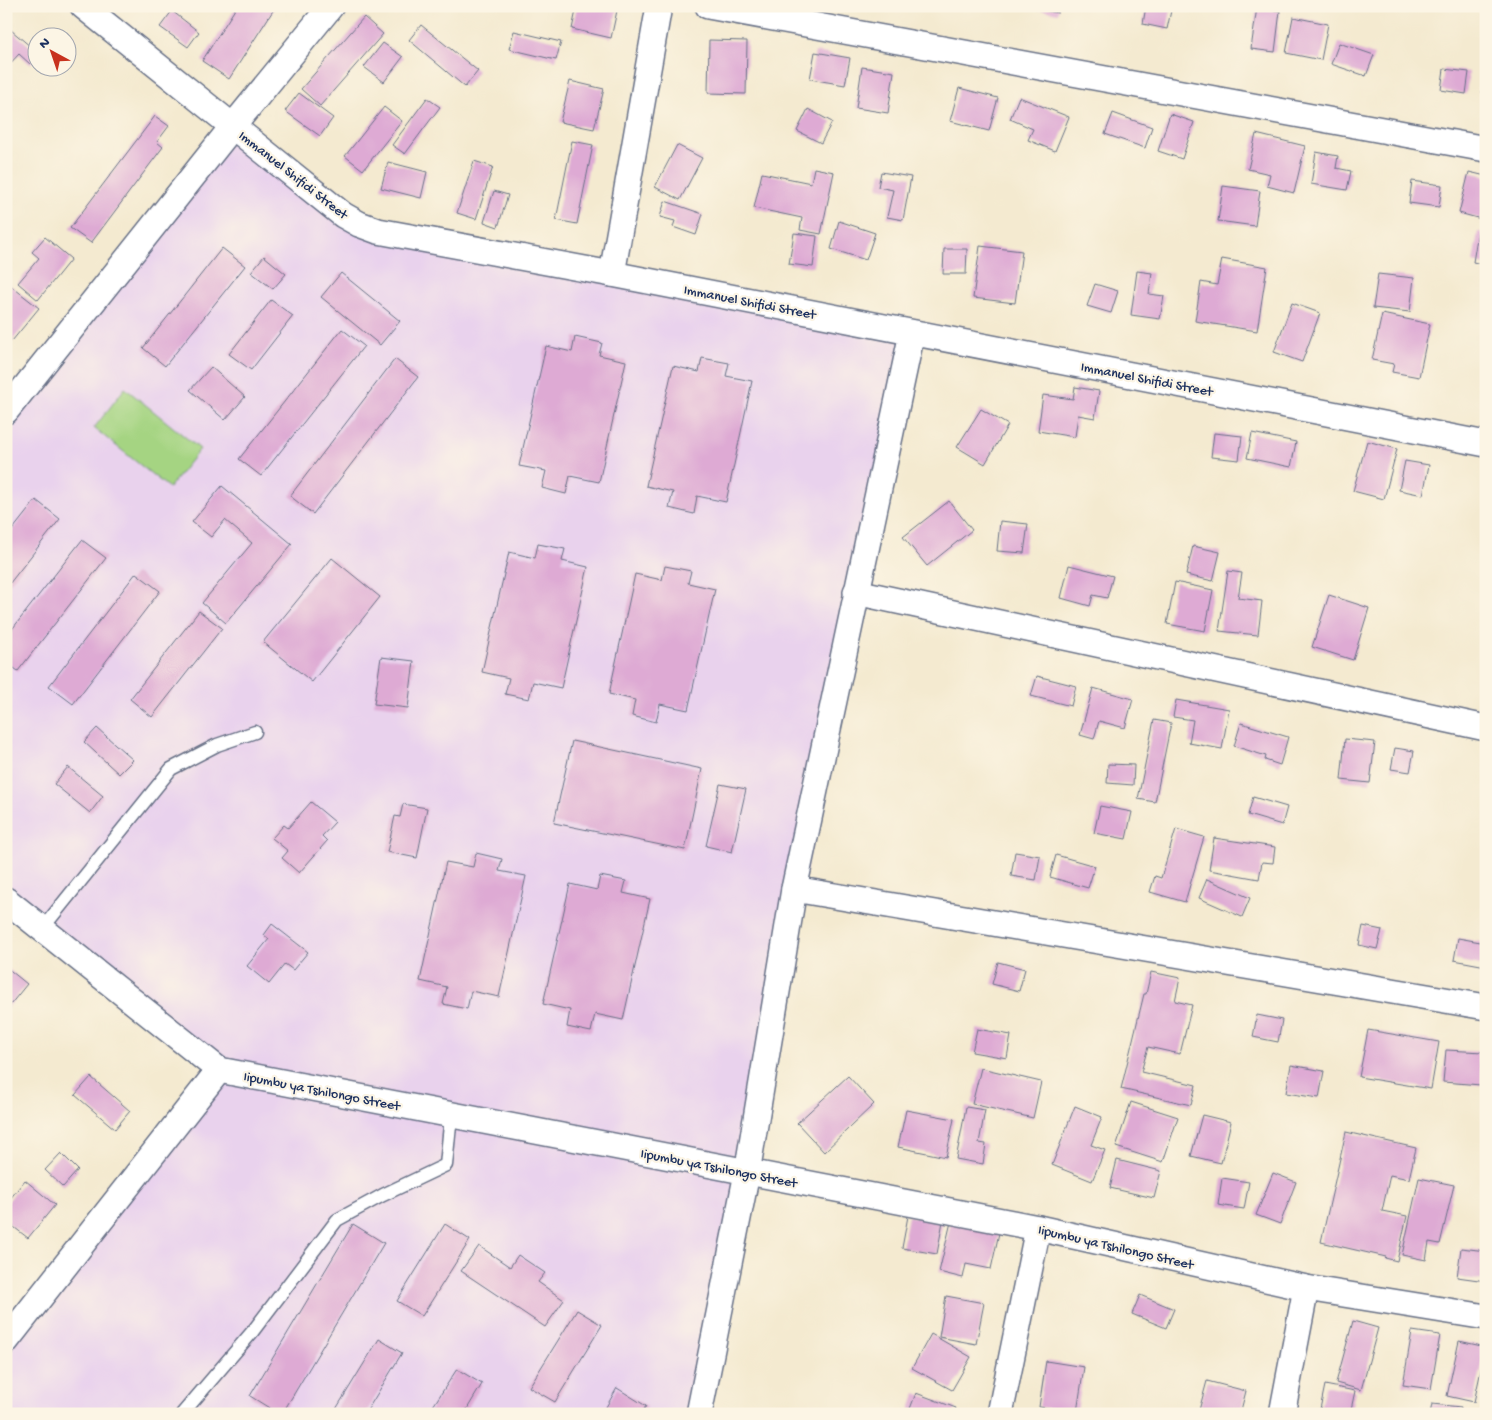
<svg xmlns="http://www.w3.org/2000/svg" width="1492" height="1420" font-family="'Gochi Hand',sans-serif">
<rect width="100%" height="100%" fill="#fcf5e5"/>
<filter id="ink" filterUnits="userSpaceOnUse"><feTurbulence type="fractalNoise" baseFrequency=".02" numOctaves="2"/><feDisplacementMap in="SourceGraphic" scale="10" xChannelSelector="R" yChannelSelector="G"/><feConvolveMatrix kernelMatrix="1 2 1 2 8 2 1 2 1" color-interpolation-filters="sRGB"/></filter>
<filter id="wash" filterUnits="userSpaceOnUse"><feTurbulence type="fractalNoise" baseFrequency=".0096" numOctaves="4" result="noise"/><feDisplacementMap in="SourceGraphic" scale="20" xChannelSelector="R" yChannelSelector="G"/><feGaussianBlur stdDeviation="1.12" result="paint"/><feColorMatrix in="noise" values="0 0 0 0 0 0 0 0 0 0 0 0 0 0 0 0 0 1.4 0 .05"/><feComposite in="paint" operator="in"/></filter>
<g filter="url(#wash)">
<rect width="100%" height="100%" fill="#f4ead0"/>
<path fill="#e9d2ed" d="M233,126L343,215L912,333L699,1414H6V1341L219,1070L6,900V411Z"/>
<path fill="#a5d482" stroke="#608270" d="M125,388L200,449L169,488L94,428Z"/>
<g id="blocks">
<g fill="#deaad4">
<path d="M237,6H276L229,79L202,61Z"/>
<path d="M577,6H618L611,38L572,29Z"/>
<path d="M1033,6H1059L1058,13L1032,8Z"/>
<path d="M1146,6H1172L1167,29L1143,24Z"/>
<path d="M1257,7L1280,11L1275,52L1251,49Z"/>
<path d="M172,11L199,32L188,47L160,27Z"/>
<path d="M364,17L383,34L320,106L301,89Z"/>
<path d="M1293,17L1328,24L1321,60L1286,53Z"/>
<path d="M421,25L478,71L465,87L409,40Z"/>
<path d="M11,30L38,53V56L30,64L19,54L6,68V35Z"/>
<path d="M514,31L561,42L556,60L509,49Z"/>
<path d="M709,40L747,41L746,94L708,93Z"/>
<path d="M383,43L403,57L384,82L364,67Z"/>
<path d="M1339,43L1374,55L1366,76L1331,64Z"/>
<path d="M1484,50H1486V93H1482Z"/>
<path d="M815,52L850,58L845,85L810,79Z"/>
<path d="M862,67L894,72L888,113L856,108Z"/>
<path d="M1444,69L1469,72L1466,94L1441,90Z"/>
<path d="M570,81L604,89L594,129L560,122Z"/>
<path d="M959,88L998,98L989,131L950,121Z"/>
<path d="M299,93L333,118L320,136L285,111Z"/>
<path d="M1019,97L1069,117L1055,151L1028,140L1033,129L1010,119Z"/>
<path d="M427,98L440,107L405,154L392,145Z"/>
<path d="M6,99L12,104L6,110Z"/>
<path d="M384,107L402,121L363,170L345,156Z"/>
<path d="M808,109L832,122L821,143L797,131Z"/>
<path d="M1113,113L1152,127L1145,148L1105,134Z"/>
<path d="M1170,114L1194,122L1182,159L1158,151Z"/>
<path d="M155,116L169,126L157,142L163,147L91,243L70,228Z"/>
<path d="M1256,134L1305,146L1294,193L1267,186L1270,174L1248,169Z"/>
<path d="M572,141L593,145L577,224L556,220Z"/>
<path d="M677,145L702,158L680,200L655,187Z"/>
<path d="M1316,152L1338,156L1336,168L1351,171L1347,190L1311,184Z"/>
<path d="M474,161L493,167L476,219L457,213Z"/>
<path d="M388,162L427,172L421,198L381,188Z"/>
<path d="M814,168L834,172L821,234L800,230L802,218L754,208L762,173L811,183Z"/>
<path d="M881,172L911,177L903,220L887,217L893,190L878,187Z"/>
<path d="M1469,172L1486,176V202L1481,219L1459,213Z"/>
<path d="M1412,181L1442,185L1439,207L1409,203Z"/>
<path d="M1223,186L1260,191L1255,226L1218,221Z"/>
<path d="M494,191L508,195L498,227L484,222Z"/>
<path d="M665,201L703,214L696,235L673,227L675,221L660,217Z"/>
<path d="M839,221L875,233L866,260L831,249Z"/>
<path d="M1478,232L1486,233V265L1473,262Z"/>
<path d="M794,233L817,236L813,267L789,264Z"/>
<path d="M45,237L71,259L38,300L18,283L39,258L32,252Z"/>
<path d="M980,246L1022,251L1015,303L973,298Z"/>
<path d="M222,248L245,266L165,366L143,348Z"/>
<path d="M944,249H967L966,274H943Z"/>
<path d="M264,256L286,274L273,289L251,272Z"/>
<path d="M1222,259L1267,267L1257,331L1195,321L1201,282L1217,285Z"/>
<path d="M1137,271L1152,273L1149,294L1164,296L1160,319L1131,315Z"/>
<path d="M341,273L400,321L380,345L321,297Z"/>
<path d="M1378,274L1414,278L1410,312L1373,308Z"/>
<path d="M6,282L39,308L12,341L6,336Z"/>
<path d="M1095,284L1118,291L1111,313L1087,306Z"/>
<path d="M271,300L293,316L251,370L229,354Z"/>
<path d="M1292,303L1320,313L1302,362L1274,352Z"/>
<path d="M1382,314L1430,324L1419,377L1392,372L1394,364L1372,360Z"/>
<path d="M342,329L364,346L261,476L239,459Z"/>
<path d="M575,337L602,343L599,355L626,361L599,482L570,476L566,494L542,488L546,471L519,466L546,346L572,352Z"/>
<path d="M702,358L729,363L726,376L752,381L726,502L697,496L694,514L669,508L673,492L646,486L673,366L699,372Z"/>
<path d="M395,359L418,377L313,514L290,496Z"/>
<path d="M211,367L245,397L225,420L190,390Z"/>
<path d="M1075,387L1099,391L1095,418L1078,415L1075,437L1038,431L1043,395L1073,399Z"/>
<path d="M981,409L1008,425L985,464L957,447Z"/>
<path d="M1214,433L1242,436L1239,460L1211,457Z"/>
<path d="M1252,433L1296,442L1291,467L1247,458Z"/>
<path d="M1367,441L1397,449L1384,499L1353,491Z"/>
<path d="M1405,461L1429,465L1423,495L1399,490Z"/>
<path d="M222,486L292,544L226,623L202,603L252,543L225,520L211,537L192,522Z"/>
<path d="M36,500L60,519L6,588V538Z"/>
<path d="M949,501L972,530L927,566L903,537Z"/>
<path d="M1000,521L1028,524L1024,553L997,551Z"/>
<path d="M82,540L106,558L18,671L6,662V637Z"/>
<path d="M538,544L565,549L562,561L588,567L561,688L533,682L529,699L505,694L509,678L482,672L509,552L535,558Z"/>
<path d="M1193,546L1220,552L1213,581L1186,575Z"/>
<path d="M332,558L380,597L312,682L263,642Z"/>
<path d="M1069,565L1113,576L1107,598L1093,595L1090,606L1061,598Z"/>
<path d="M665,566L691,571L688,583L715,589L688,710L660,704L656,722L632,716L635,700L609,694L635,574L662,580Z"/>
<path d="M1228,571L1242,573L1238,598L1262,601L1258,635L1219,631Z"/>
<path d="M136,573L160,591L73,704L49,686Z"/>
<path d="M1175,582L1213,590L1205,631L1167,624Z"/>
<path d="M1329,595L1369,608L1353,660L1312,647Z"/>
<path d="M199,611L222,628L152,717L130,699Z"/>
<path d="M381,657L414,661L408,708L374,704Z"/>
<path d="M1037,676L1076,686L1071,706L1031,696Z"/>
<path d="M1093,688L1133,699L1125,728L1099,721L1094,739L1080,735Z"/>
<path d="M1176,700L1229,709L1222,749L1189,743L1193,720L1173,717Z"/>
<path d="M1154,720L1171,723L1155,802L1138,799Z"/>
<path d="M1241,723L1288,737L1280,765L1265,760L1266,756L1234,746Z"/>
<path d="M97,728L133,760L119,774L84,742Z"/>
<path d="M1345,739L1375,742L1370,783L1341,780Z"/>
<path d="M572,741L702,769L685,850L554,823Z"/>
<path d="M1395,748L1414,751L1410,772L1391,769Z"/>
<path d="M1108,764L1134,765L1133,785L1107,783Z"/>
<path d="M68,767L103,796L90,813L54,784Z"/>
<path d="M720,784L746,789L732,852L706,846Z"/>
<path d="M1253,797L1287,807L1282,825L1248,815Z"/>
<path d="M311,802L335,822L322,836L327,841L299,873L282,858L288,851L272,838L284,825L288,828Z"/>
<path d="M403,804L427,808L417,858L387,852L395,816L400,817Z"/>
<path d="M1100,806L1132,812L1126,839L1094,833Z"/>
<path d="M1176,829L1204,837L1185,902L1150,892L1155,876L1161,878Z"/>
<path d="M1214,838L1275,847L1273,863L1262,862L1259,879L1209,870Z"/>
<path d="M1015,852L1040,856L1036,880L1011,876Z"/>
<path d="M476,853L502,859L499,871L526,876L499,997L471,991L467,1009L443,1004L447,987L420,981L446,862L473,867Z"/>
<path d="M1056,855L1095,866L1088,888L1050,877Z"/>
<path d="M600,876L626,881L623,893L650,899L623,1020L595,1014L591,1032L567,1027L570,1010L543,1004L570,884L597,890Z"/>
<path d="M1207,879L1250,898L1242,917L1199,898Z"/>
<path d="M272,924L308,952L293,970L285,964L269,984L247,966L269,939L264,935Z"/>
<path d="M1363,926L1382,930L1377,949L1359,945Z"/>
<path d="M1458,938L1486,943V966L1454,960Z"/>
<path d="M998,962L1025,969L1019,991L992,984Z"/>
<path d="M6,967L27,984L6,1010Z"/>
<path d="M1151,972L1180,978L1175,1001L1192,1005L1180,1054L1148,1047L1141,1072L1196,1085L1191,1105L1121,1089L1144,994H1146Z"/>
<path d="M1257,1015L1282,1020L1278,1042L1253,1037Z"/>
<path d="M977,1029L1011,1035L1007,1058L972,1052Z"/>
<path d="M1368,1030L1439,1042L1431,1089L1359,1077Z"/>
<path d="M1446,1050L1483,1052L1481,1085L1443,1082Z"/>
<path d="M1291,1065L1324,1071L1319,1098L1286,1093Z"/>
<path d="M981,1068L1041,1082L1033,1118L972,1104Z"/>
<path d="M848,1076L874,1104L824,1152L797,1123Z"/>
<path d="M91,1077L130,1111L115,1129L75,1095Z"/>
<path d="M1131,1102L1178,1117L1163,1162L1116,1147Z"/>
<path d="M1075,1106L1102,1117L1091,1145L1105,1150L1092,1181L1052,1165Z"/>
<path d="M966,1107L985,1110L979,1143L986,1144L983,1164L956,1159Z"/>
<path d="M906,1110L954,1119L946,1157L898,1147Z"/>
<path d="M1202,1115L1231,1122L1221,1163L1191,1156Z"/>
<path d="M1346,1132L1416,1148L1409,1179L1390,1175L1382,1211L1407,1216L1397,1261L1385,1258L1386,1257L1321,1242Z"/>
<path d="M61,1153L78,1170L63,1187L45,1170Z"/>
<path d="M1117,1160L1161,1171L1154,1198L1110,1188Z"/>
<path d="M1273,1173L1296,1182L1280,1224L1256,1215Z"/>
<path d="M1222,1178L1249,1182L1244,1209L1218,1205Z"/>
<path d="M1419,1178L1454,1185L1440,1244L1429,1242L1426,1260L1402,1255Z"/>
<path d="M25,1180L55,1205L28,1238L6,1221V1204Z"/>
<path d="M908,1216L943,1221L937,1254L902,1248Z"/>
<path d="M951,1222L999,1233L991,1269L966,1264L963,1278L939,1272Z"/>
<path d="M353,1224L384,1243L282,1414H279L250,1396Z"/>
<path d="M445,1224L470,1240L422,1316L397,1301Z"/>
<path d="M479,1246L510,1267L518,1255L545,1273L538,1282L564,1300L545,1327L461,1271Z"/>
<path d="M1461,1248L1486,1251V1281L1457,1277Z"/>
<path d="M1140,1295L1174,1309L1166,1328L1132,1314Z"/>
<path d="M946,1296L984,1303L976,1344L939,1337Z"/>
<path d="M577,1310L602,1325L555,1402L529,1387Z"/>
<path d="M1353,1321L1378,1328L1361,1390L1336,1383Z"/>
<path d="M1412,1331L1440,1335L1431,1389L1403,1385Z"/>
<path d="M931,1334L971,1357L952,1390L912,1368Z"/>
<path d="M379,1339L402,1353L365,1414H333Z"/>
<path d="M1459,1341L1486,1347L1474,1402L1447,1396Z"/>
<path d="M1046,1361L1084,1367L1077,1412L1039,1407Z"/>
<path d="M457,1369L482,1384L464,1414H428Z"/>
<path d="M1207,1381L1246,1391L1240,1414H1198Z"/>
<path d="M1325,1385L1355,1391L1350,1414H1319Z"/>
<path d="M617,1388L646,1406L641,1414H602Z"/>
<path d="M916,1393L956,1408L954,1414H908Z"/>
<path d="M1432,1404L1461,1407L1460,1414H1430Z"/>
</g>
</g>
</g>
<g filter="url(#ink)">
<use href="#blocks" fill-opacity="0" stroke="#677086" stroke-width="1"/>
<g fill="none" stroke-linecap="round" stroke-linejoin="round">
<g stroke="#677086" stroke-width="15">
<g id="service">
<path d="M42,929L171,769L217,745L255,732"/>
<path d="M182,1414L253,1331L337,1220L383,1195L446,1165L451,1115"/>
</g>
</g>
<g stroke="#677086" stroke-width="28">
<g id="minor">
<path d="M83,6L343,215L359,224L378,231L612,274L1486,444"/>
<path d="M708,6L1486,149"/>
<path d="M612,274L659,6"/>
<path d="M6,411L233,126L331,6"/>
<path d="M856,592L1486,728"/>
<path d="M794,889L1486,1007"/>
<path d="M6,900L219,1070L1038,1228L1306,1288L1486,1317"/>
<path d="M6,1341L219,1070"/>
<path d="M699,1414L747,1173L794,889L912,333"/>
<path d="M1000,1414L1038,1228"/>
<path d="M1282,1414L1306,1288"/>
</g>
</g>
<use href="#service" stroke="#fff" stroke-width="12"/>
<use href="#minor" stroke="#fff" stroke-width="25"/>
</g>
</g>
<g text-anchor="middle" stroke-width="4.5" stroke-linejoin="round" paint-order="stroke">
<g font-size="14" fill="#1b2f5e" stroke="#fcf5e5">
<text transform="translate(294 174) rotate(38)" y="5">Immanuel Shifidi Street</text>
<text transform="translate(750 301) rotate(11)" y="5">Immanuel Shifidi Street</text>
<text transform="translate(1147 378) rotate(11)" y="5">Immanuel Shifidi Street</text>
<text transform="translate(322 1090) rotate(11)" y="5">Iipumbu ya Tshilongo Street</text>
<text transform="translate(719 1167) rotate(11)" y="5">Iipumbu ya Tshilongo Street</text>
<text transform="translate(1116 1246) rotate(13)" y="5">Iipumbu ya Tshilongo Street</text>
</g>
</g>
<rect width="1492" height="1420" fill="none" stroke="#fcf5e5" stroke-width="25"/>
<g transform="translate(52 52) rotate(320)"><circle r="24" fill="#fcf5e5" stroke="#a2a6af"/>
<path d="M0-4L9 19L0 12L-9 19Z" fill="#c8321e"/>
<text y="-8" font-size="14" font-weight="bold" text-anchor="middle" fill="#1b2f5e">N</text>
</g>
</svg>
